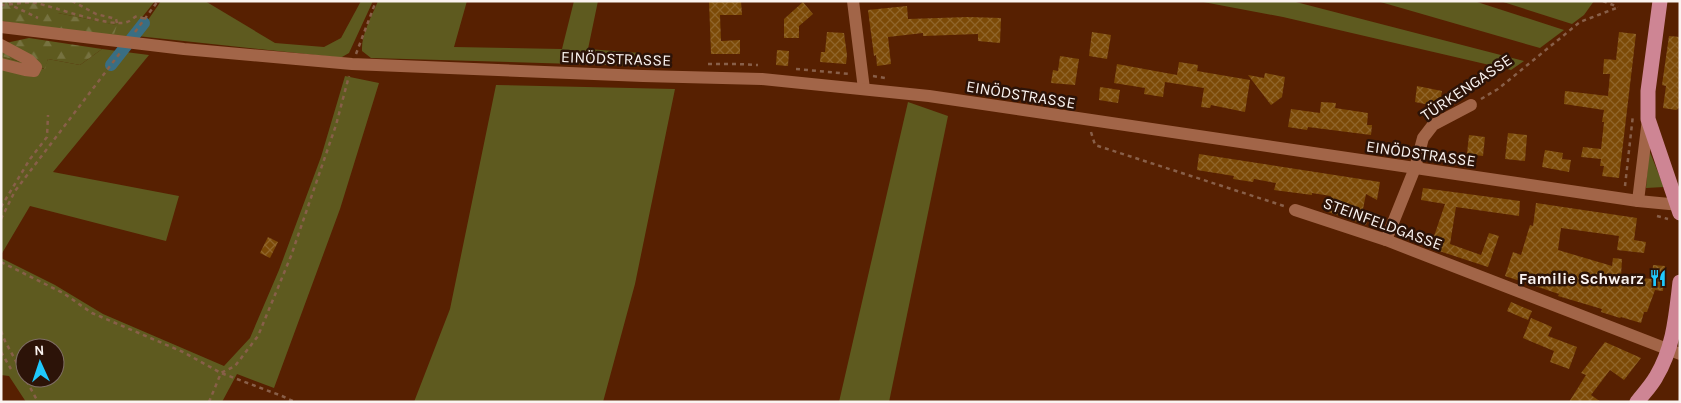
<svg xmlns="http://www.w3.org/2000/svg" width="1681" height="403" font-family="Karla,sans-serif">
<defs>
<pattern id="forest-firs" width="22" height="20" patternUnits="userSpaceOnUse" patternTransform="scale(1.25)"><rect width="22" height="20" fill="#5e5a1f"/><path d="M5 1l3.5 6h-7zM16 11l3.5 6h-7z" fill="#767240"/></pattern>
<pattern id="building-cross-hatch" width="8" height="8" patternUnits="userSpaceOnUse" patternTransform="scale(1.25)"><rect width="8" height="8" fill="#7c4a07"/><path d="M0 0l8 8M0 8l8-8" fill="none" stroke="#90652b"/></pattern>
</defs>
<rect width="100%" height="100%" fill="#572001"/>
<g fill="#5e5a1f" fill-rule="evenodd">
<path d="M58,1H155L124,40L113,38L116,25L58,13Z"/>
<path d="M161,1H205L275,43L324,47L341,38L361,1H373L349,53L342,57H334L137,36Z"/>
<path d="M378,1H467L454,47L562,49L574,1H598L588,49L640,53L642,66L371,58L362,51C361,34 372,16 378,1Z"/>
<path d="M1198,1H1292L1524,61L1511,70L1283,17Z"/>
<path d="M1377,1H1474L1564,30L1540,48Z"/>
<path d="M1500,1H1594L1584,15L1572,24Z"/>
<path d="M102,49L149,55L53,172L179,196L166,241L30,206L1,255V56L44,69L48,59L80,65Z"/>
<path d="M345,76L379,83L340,209L274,388L237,374L222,402H26L9,376L1,375V258L55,285L103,314L224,366L250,338L279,270L321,157ZM25,348H55V378H25Z"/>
<path d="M496,85L675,89L635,284L603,402H414L450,309Z"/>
<path d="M908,102L948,116L889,402H839Z"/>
<path d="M1649,150L1664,187L1646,188Z"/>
</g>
<g fill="url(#forest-firs)">
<path d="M1,1H58V13L117,25L113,38L1,21Z"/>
<path d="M29,38L102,49L80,65L48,59L45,69L1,56V44Z"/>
</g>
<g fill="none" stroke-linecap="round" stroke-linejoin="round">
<path stroke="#396e83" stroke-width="12" d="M111,65L144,23"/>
</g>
<g fill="url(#building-cross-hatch)">
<path d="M709,1H741L742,15H720L721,41L740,40V54H711Z"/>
<path d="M803,2L813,14L799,26V38H784V19Z"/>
<path d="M907,6L908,19L968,17L1001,18L1000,43L978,41V34L923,36V33L888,37L891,64L877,66L876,55L874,56L868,10Z"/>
<path d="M827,32L844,33L847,55L846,64L820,62L821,52H825Z"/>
<path d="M1092,32L1111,35L1107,59L1089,56Z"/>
<path d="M1619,32L1636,34L1619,178L1602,176L1604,166H1600L1601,159L1581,157L1583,147L1601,149L1604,122H1602L1604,110L1564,104L1565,91L1608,96L1610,74H1603L1604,59L1616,60Z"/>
<path d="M1669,36L1680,37V106L1678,109L1676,110L1663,108L1666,86L1662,85Z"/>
<path d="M777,50L789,51L788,66L776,65Z"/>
<path d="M1060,56L1079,59L1075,85L1051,83L1053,70L1058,71Z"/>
<path d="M1179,62L1198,65L1197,71L1250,80L1245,112L1211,105L1210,108L1201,107L1204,88L1165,82L1163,97L1144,94L1145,88L1114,83L1117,64L1177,75Z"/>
<path d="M1265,73L1285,77L1282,97L1271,105L1248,75L1264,78Z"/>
<path d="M1417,86L1442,91L1439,107L1415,102Z"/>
<path d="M1100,87L1120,90L1118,103L1099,100Z"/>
<path d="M1321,102L1336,103L1335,108L1368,113L1367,125H1372L1371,135L1308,127L1307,130L1288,127L1291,109L1320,113Z"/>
<path d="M1508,133L1527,135L1525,161L1505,159Z"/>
<path d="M1469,135L1485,137L1483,156L1467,154Z"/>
<path d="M1545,150L1563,153L1562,159L1571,160L1569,172L1542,167Z"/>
<path d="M1199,154L1380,182L1377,200L1366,194L1362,214L1369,217L1366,225L1328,212L1331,196L1312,193V195L1274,190L1276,183L1254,179L1253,182L1233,179L1234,176L1197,170Z"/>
<path d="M1423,188L1520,201L1519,216L1456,207L1450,244L1481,255L1489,233L1499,236L1488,267L1430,248L1445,204L1421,200Z"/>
<path d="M1536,203L1637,218L1634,240L1646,242L1644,253L1617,250L1619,236L1561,228L1558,250L1612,266L1613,258L1622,259L1621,276L1652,279L1653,265L1665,266L1663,291L1655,290L1647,312H1644L1641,323L1621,317L1620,318L1601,312L1602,309L1558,296L1559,294L1505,276L1513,252L1521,255L1530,225L1533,226Z"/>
<path d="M268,237L278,242L270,258L260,253Z"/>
<path d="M1511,302L1532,311L1528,320L1507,311Z"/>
<path d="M1531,318L1552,327L1548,336L1577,347L1569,369L1550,362L1554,351L1523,338Z"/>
<path d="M1605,342L1641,358L1624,380L1610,370L1591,395L1601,402H1569L1586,375L1581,373Z"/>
</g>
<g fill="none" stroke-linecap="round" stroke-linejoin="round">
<g stroke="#885f49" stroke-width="2.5" stroke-dasharray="4 4" stroke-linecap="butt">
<path d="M9,1L11,5L38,18"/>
<path d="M72,1L96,14L116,19L117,23"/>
<path d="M1603,1L1618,7"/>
<path d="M1,5C12,5 26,1 36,3C55,7 111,28 127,22C131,21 134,17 137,16L145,19"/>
<path d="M135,32L158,1"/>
<path d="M356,54L376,1"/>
<path d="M708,64H737L758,65"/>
<path d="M796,69L850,74"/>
<path d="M873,76L885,78"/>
<path d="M1481,99L1498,89L1580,22L1619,7"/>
<path d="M1091,132L1095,145L1284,206"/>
<path d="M1625,186L1633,115"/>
<path d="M1,207L30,159L47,137L48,115"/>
<path d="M1657,216L1668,219"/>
<path d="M1,219L15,191L120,53"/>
<path d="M1,262L63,293L92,313L183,352L221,373L282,396L295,402"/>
<path d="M1,331L5,341L38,402"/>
<path d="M1,352L11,369"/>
<path d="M209,402L221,373L235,366L258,336L291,256L336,125L349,76"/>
</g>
<g stroke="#a26548" stroke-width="12">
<path d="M853,1L864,89"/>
<path d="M1,27L184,49L352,64L643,76L762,79L929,96L1638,201L1680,205"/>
<path d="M1,45L29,60L36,67L34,71L25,70L1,64"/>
<path d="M1638,201L1648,119"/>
<path d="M1295,210L1386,240L1680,354"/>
<path d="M1386,240L1415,168L1423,138L1433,125L1471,105"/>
</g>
<g stroke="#ce8594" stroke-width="15">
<path d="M1660,1L1648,91V119L1680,213"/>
<path d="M1637,402C1643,394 1651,386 1656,377C1674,347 1676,315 1680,282"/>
</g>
</g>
<defs>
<g id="restaurant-bare" transform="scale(1.35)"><path d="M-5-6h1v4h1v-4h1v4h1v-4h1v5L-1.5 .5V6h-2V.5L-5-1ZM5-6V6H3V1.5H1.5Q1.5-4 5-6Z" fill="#1fc9fd" stroke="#2c1308" stroke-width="2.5" paint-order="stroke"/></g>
</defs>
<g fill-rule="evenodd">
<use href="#restaurant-bare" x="1658" y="278"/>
</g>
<g text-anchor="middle" stroke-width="5" stroke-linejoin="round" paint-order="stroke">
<g font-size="16" fill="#faf3f0" stroke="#2c1308">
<text transform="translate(616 58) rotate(2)" y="6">EINÖDSTRASSE</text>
<text transform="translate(1466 87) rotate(-34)" y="6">TÜRKENGASSE</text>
<text transform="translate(1021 94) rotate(9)" y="6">EINÖDSTRASSE</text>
<text transform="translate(1421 153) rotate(8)" y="6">EINÖDSTRASSE</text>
<text transform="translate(1383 223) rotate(20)" y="6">STEINFELDGASSE</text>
</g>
<g font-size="16" font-weight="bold" fill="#faf3f0" stroke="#2c1308" text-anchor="end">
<text x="1644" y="284">Familie Schwarz</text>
</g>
</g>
<rect width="1681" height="403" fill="none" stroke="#faf3f0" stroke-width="5"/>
<g transform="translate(40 363) rotate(357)"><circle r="24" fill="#2c1308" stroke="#7e6d65"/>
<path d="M0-4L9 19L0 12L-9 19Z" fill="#1fc9fd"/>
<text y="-8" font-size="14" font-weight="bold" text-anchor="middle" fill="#faf3f0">N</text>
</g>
</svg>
